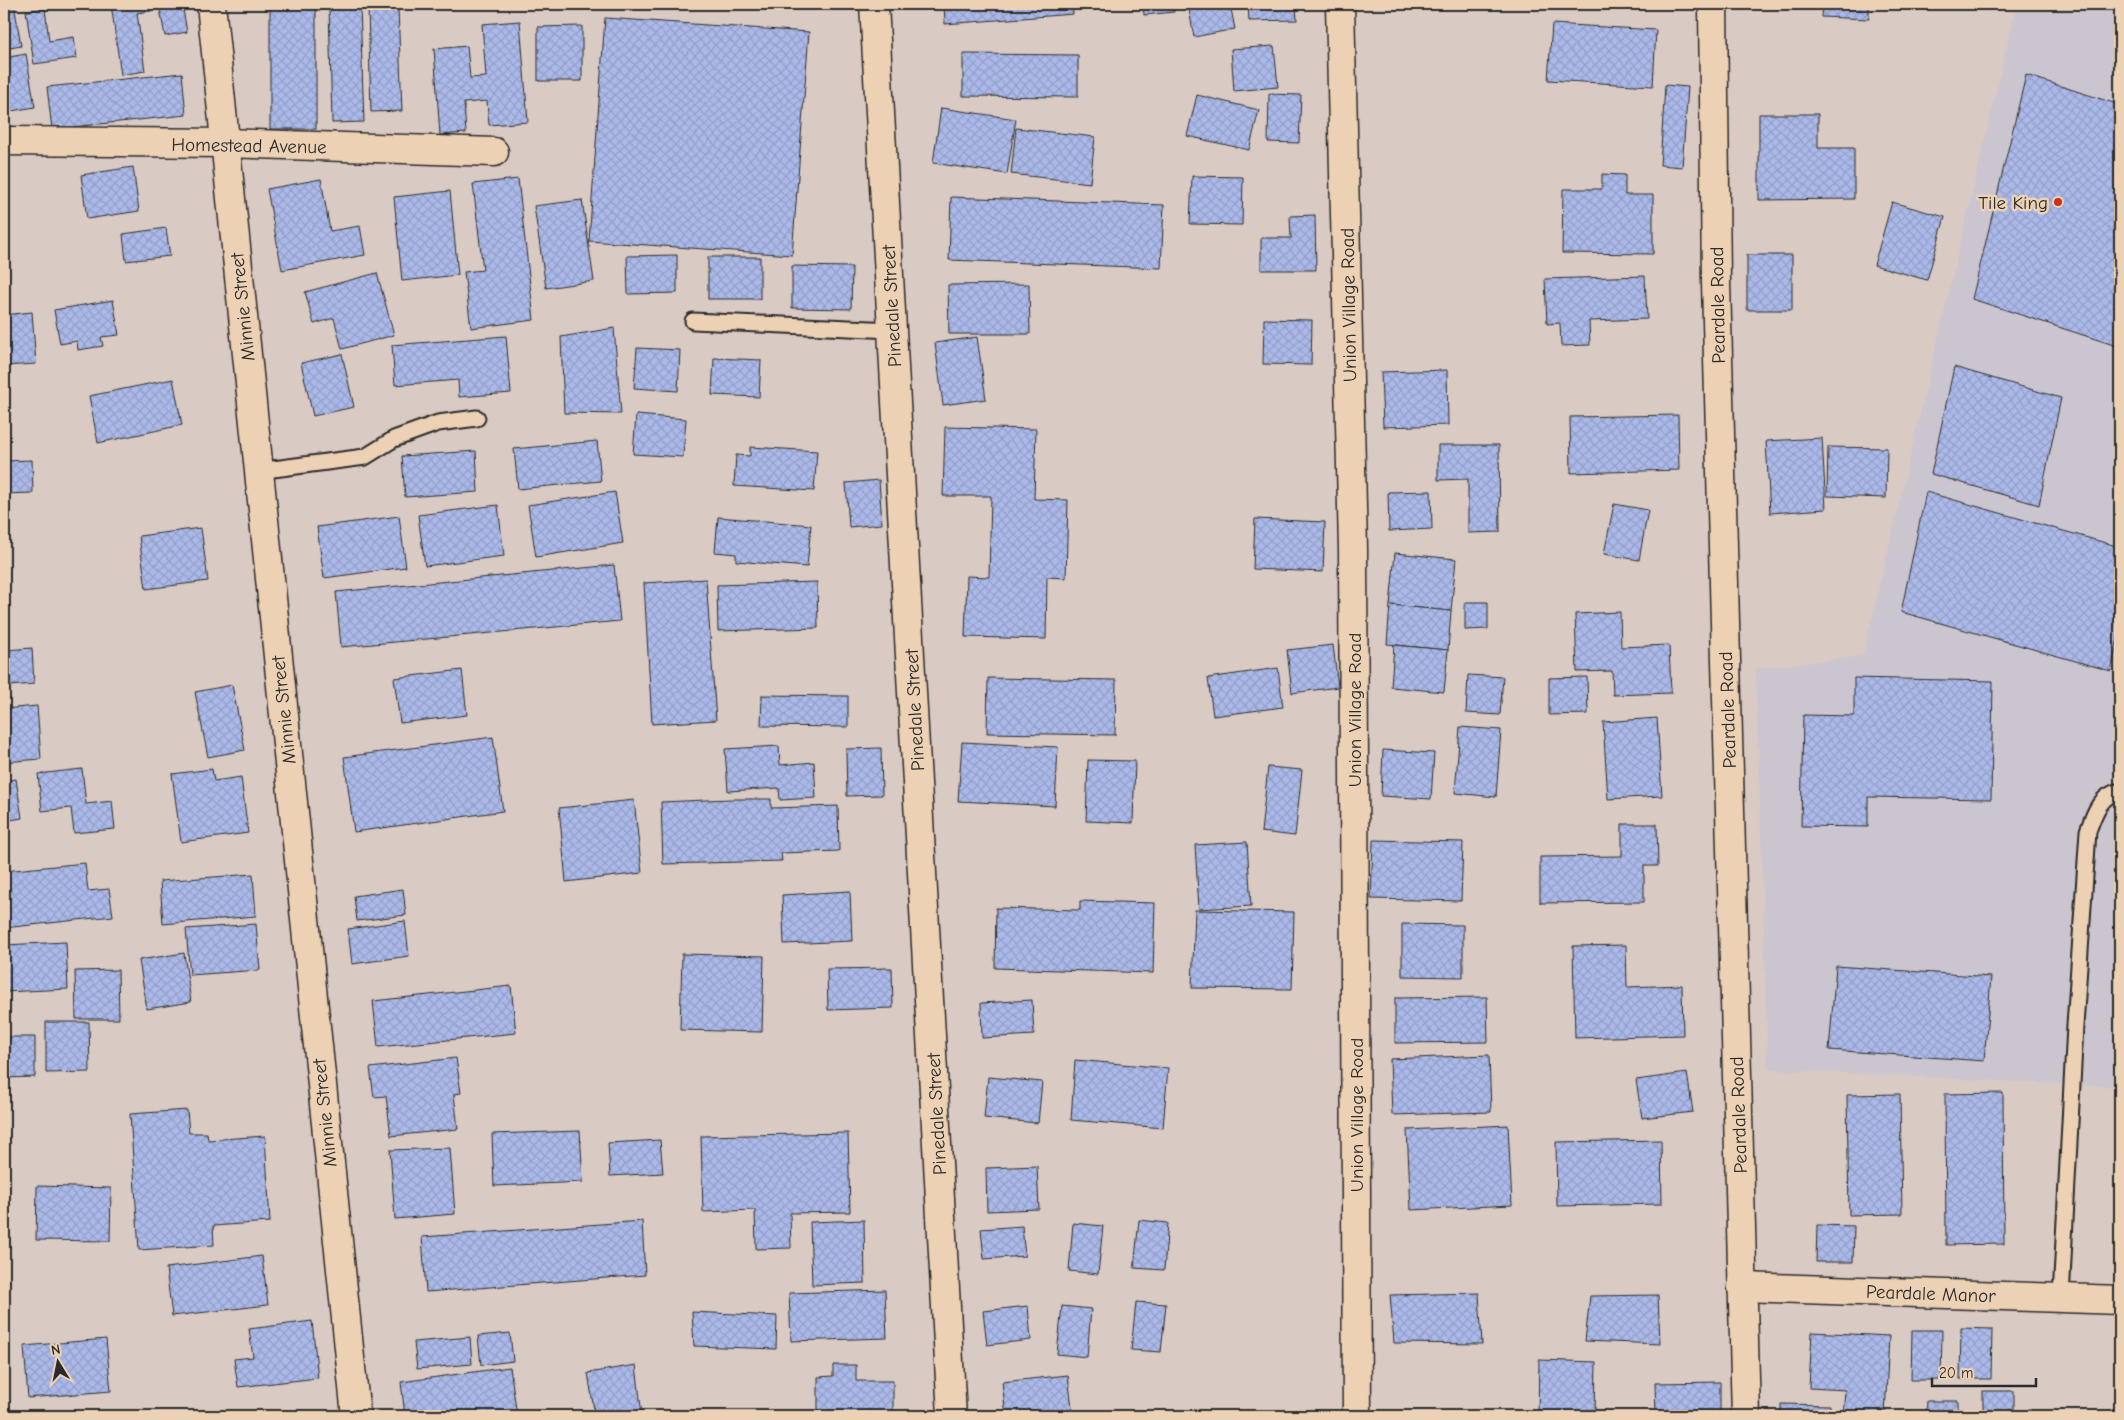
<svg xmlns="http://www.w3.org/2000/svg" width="2124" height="1420" font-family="'Comic Neue',sans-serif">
<defs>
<pattern id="building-cross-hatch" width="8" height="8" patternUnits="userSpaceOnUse" patternTransform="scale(1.25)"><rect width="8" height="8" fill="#abb9e9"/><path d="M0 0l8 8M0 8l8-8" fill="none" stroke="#939fc8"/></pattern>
</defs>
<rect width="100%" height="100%" fill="#d9cac4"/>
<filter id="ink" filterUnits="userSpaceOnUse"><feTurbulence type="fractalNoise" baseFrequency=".02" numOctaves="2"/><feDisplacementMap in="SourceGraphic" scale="10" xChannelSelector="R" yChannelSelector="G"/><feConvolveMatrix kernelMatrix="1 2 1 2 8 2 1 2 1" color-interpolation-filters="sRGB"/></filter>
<g filter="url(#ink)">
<path fill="#cbc5cf" d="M2017,4H2120V1087L1768,1069L1756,669L1863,656Z"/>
<g fill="url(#building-cross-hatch)" stroke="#2b2b2b">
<path d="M4,4H14L21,46L4,49Z"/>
<path d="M111,4H150L151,11L137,13L145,71L121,75Z"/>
<path d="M159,4H182L187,32L165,36Z"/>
<rect x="270" y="4" width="46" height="125"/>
<path d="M944,4H1072L1073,14L945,24Z"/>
<path d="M1143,4H1173L1174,12L1144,15Z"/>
<path d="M1188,4H1230L1235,29L1194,37Z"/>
<path d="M1248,4H1296L1297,20L1249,21Z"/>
<path d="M1822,4H1869V19L1821,17Z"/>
<path d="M360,6L364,122L332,123L329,7Z"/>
<path d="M45,8L49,41L74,37L77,58L34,64L26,11Z"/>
<path d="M398,8L402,111L371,112L368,9Z"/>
<path d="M605,18L809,32L792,255L589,241Z"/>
<path d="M520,21L528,122L489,125L487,101L464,103L466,133L440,135L434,49L467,46L470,78L486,77L482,24Z"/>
<path d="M1552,24L1656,30L1653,86L1548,80Z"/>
<path d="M582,26V81H538V27Z"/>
<path d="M1274,46L1278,87L1234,91L1231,49Z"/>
<path d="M26,54L35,107L5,112L4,58Z"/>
<path d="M963,54L1078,55V97L963,96Z"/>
<path d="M182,73L186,115L52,129L47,87Z"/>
<path d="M2026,75L2120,105V347L1972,299Z"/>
<path d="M1665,85L1688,87L1682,167L1660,165Z"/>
<path d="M1269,94L1301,95L1299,143L1268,142Z"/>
<path d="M1197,95L1259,110L1249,150L1187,136Z"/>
<path d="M941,108L1016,119L1007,174L933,163Z"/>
<path d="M1759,114H1818V148H1854V199L1759,200Z"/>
<path d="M1016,128L1095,137L1090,183L1011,174Z"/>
<path d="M133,167L139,211L87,219L81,175Z"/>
<path d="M1602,174L1625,175V195H1653V254L1562,253L1563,189H1602Z"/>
<path d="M1192,176L1243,177L1242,225L1190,224Z"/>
<path d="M321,179L330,231L360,226L365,255L282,270L267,189Z"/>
<path d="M518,179L534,320L471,328L464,272L483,270L473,184Z"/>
<path d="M450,191L458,275L402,281L394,197Z"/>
<path d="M951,197L1164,205L1161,268L949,260Z"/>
<path d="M582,200L594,281L546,288L534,206Z"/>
<path d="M1892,202L1945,217L1927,280L1874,265Z"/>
<path d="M1315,215L1316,270H1261V238H1291L1290,216Z"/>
<path d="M166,228L170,256L126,261L123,234Z"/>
<path d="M677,255V293L628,294L627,256Z"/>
<rect x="1747" y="255" width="45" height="55"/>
<rect x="708" y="257" width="52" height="42"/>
<path d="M792,266L852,267L851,309L792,308Z"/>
<path d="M377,273L394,335L342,349L334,318L314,324L305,292Z"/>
<path d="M1645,276L1647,319L1589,321L1590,345L1561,346L1560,323L1547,324L1545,279Z"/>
<path d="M1029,284L1030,334H949L948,285Z"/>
<path d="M113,300L119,335L101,337L103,346L78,350L77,341L60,344L54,310Z"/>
<path d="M32,312L36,364L4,366V315Z"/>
<path d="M1264,319L1312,320L1311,365L1263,364Z"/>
<path d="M614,328L621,414L564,413L561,337Z"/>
<path d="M506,336L511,393L459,397L458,380L395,385L392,345Z"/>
<path d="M977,337L986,399L943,405L935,343Z"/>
<path d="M637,348L680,350L678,391L634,388Z"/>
<path d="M342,354L354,407L313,416L301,363Z"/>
<path d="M714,358L761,360L759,397L712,395Z"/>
<path d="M1954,367L2061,398L2039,505L1931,474Z"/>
<path d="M1447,370L1448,425L1383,427L1381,372Z"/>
<path d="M173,379L182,425L98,443L89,396Z"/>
<path d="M636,415L686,419L683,457L633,454Z"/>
<path d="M1678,415L1679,470L1571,473L1570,417Z"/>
<path d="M945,427L1036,429L1034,499L1068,500L1066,578L1047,577L1046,639L965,637L967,576L989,577L991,496H943Z"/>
<path d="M1822,438L1826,509L1770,513L1766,441Z"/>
<path d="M597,441L601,481L518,489L514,449Z"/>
<path d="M1438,445H1499L1500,532L1468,533V479L1438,480Z"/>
<path d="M750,447L817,451L814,491L734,486L736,455L750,456Z"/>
<path d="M1828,447L1887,448L1886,498L1827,496Z"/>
<path d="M476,451L478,492L405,497L402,456Z"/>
<path d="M32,460L33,493L4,494V461Z"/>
<path d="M879,480L882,524L849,527L846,483Z"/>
<path d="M1431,491L1432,529L1389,531L1388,492Z"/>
<path d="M615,492L623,543L536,557L528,505Z"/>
<path d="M1926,492L2120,547V628L2111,671L1901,612Z"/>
<path d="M1614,504L1648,510L1639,560L1604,554Z"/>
<path d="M498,505L504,556L425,566L418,515Z"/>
<path d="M399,516L406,567L324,578L317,527Z"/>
<path d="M718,517L811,525L807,567L736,561V554L715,552Z"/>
<path d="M1255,519L1325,522L1323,572L1253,569Z"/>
<path d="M201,528L208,581L146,589L139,536Z"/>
<path d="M1395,553L1456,559L1451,611L1390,605Z"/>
<path d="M614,565L620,621L341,647L336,592Z"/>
<path d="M706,579L716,720L652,724L644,583Z"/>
<path d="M817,582L818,628L718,631L717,585Z"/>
<path d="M1465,602H1488V629L1465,630Z"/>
<path d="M1390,605L1451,611L1448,650L1387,644Z"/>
<path d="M1620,612L1621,647L1669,645L1671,693L1613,695L1612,671L1577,672L1575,614Z"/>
<path d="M1333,645L1338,687L1292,693L1287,650Z"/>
<path d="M1394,645L1448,650L1444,692L1391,687Z"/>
<path d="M32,648L34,684L10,686L7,650Z"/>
<path d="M1278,668L1283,707L1213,716L1208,678Z"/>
<path d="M462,670L467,715L400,723L394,678Z"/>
<path d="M1468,675L1503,677L1500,715L1466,713Z"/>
<path d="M1587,677L1588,714L1549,715V678Z"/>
<path d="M988,678L1116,680L1115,735L987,733Z"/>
<path d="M1854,678L1993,681L1991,799L1868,797V827L1801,826L1803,715L1854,716Z"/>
<path d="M232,685L245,750L208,757L195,692Z"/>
<path d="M762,695L848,696V727L761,726Z"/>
<path d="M37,706L41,759L4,762V709Z"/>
<path d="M1657,718L1662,796L1608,799L1603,722Z"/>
<path d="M1460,727L1501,730L1496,797L1455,793Z"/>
<path d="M493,737L503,811L354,832L344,757Z"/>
<path d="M962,742L1058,747L1055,806L958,801Z"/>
<path d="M779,746L780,765L814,762L816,798L780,800L779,788L728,791L725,749Z"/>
<path d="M881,748L882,795L847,796L846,749Z"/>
<path d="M1383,750L1434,753L1431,799L1381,796Z"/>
<path d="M1088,760L1135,761L1133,823L1086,821Z"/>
<path d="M1268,767L1302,770L1295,836L1261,832Z"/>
<path d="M82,769L86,804L112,801L115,829L74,833L71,808L42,811L38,774Z"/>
<path d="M212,769L214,781L241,777L248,833L181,842L172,774Z"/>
<path d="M16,779L22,818L4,821V781Z"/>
<path d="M730,799H771V808L838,806L839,851L781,853L782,861L663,864L661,802Z"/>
<path d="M634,800L642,873L566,882L559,808Z"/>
<path d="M1622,824H1657L1658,866H1644V902L1540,903V857L1622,856Z"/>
<path d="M1373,840L1463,842L1461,901L1371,899Z"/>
<path d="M1247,842L1251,906L1199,909L1195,845Z"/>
<path d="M85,863L88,891L109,889L113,916L4,928V871Z"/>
<path d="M253,874L256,916L163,924L160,881Z"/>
<path d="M403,889L406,915L357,921L354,896Z"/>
<path d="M850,891L852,941L784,944L782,895Z"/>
<path d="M1080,901L1155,903L1153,973L995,968L996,908L1080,910Z"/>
<path d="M1195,910L1294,912L1292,989L1192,988Z"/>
<path d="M405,921L409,956L352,964L348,929Z"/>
<path d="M256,924L260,970L190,975L186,929Z"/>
<path d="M1402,924L1463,925V977L1402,976Z"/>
<path d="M66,942L68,989L4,992V945Z"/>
<path d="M1626,945L1627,987L1682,985L1683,1035L1575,1038L1573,946Z"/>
<path d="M184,953L191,1002L147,1009L139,960Z"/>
<path d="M682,954L764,956L762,1032L680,1030Z"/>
<path d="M1836,966L1991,977L1984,1061L1829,1050Z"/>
<path d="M892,968L893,1008L828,1010L827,969Z"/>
<path d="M118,970L119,1019H76L75,971Z"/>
<path d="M511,986L516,1033L378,1047L373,1001Z"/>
<path d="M1487,997L1488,1042L1395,1043V998Z"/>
<path d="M1032,1000L1034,1035L982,1038L981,1003Z"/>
<path d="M46,1022H89L90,1072L46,1073Z"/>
<path d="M4,1037H35V1077L4,1078Z"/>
<path d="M1489,1055L1491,1112L1392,1115L1390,1059Z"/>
<path d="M456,1058L461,1093L454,1094L458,1129L391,1136L386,1096L374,1097L370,1068Z"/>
<path d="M1075,1060L1168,1068L1163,1128L1071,1120Z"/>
<path d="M1687,1073L1693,1112L1642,1118L1636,1080Z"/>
<path d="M988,1077L1042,1082L1038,1123L984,1118Z"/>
<path d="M2003,1093L2004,1244L1946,1245L1945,1094Z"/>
<path d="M1900,1094L1902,1214L1849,1215L1847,1095Z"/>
<path d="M187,1110L189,1133H207L208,1140L265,1136L270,1222L213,1226L214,1245L139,1250L130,1114Z"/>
<path d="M1508,1125L1512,1205L1411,1210L1407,1130Z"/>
<path d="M580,1131L583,1182L494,1186L492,1134Z"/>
<path d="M848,1133L850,1212L790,1213L791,1248L756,1249L755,1210L703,1212L701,1136Z"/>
<path d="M660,1140L663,1173L610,1176L608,1143Z"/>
<path d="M1661,1140L1662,1204L1557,1206L1556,1142Z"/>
<path d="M450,1148L455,1214L395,1219L390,1150Z"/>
<path d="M1037,1166L1039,1209L987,1211L986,1168Z"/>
<path d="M37,1186L111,1188L110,1241L36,1240Z"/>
<path d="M864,1220L865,1283L812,1285L810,1222Z"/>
<path d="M1139,1220L1168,1223L1164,1270L1134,1268Z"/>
<path d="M642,1221L645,1275L426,1292L422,1237Z"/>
<path d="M1073,1223L1103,1226L1098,1274L1069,1271Z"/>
<path d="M1817,1225L1854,1226L1853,1262H1816Z"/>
<path d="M1022,1226L1025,1256L984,1259L981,1229Z"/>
<path d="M262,1256L268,1305L172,1316L166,1268Z"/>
<path d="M885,1290L887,1338L791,1341L789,1293Z"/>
<path d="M1479,1293L1482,1344L1394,1343L1390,1295Z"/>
<path d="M1658,1295L1660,1344L1585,1341L1590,1296Z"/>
<path d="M1136,1302L1166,1304L1161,1352L1131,1350Z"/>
<path d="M1028,1306L1031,1340L987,1345L983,1311Z"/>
<path d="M1062,1306L1091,1309L1087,1357L1057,1354Z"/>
<path d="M692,1312L777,1316L776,1349L694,1346Z"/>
<path d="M312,1321L318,1378L238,1387L234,1359L253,1357L249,1329Z"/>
<path d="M1961,1328L1992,1329L1991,1379H1960Z"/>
<path d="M1912,1330H1942L1941,1380H1911Z"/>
<path d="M1812,1332L1889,1336L1885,1416H1843L1845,1390L1809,1388Z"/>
<path d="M510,1333L513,1361L481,1365L478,1336Z"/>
<path d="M470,1337L472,1364L417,1369L414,1342Z"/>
<path d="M106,1339L111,1391L28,1398L24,1346Z"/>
<path d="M1539,1360L1596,1362L1595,1416H1538Z"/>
<path d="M636,1365L642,1416H595L588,1373Z"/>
<path d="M833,1365H856V1381H893V1416H818V1377L833,1376Z"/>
<path d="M510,1367L517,1416H405L401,1382Z"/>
<path d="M1068,1375L1073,1416H1006L1002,1382Z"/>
<path d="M1720,1382V1416H1656L1655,1383Z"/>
<rect x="1983" y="1391" width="31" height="25"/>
<path d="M1927,1401H1958V1416H1926Z"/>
<path d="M1781,1404L1830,1405V1416H1781Z"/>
</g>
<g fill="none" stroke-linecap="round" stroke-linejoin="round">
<g stroke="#2b2b2b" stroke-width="19">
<g id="lane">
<path d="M693,321L893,330"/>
<path d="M258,471L365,457L394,439L438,423L477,418"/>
<path d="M2061,1298L2075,1026L2088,831C2094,814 2100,795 2120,791"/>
</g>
</g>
<g stroke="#2b2b2b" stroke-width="31">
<g id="street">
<path d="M211,4L356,1416"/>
<path d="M1340,4L1353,549L1357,1416"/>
<path d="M1713,4L1716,282L1746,1416"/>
<path d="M4,141L225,143L494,152"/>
<path d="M1742,1287L2120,1300"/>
</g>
</g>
<g stroke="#2b2b2b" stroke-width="31">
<path id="secondary" d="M874,4L952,1416"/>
</g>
<use href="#lane" stroke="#edd1b4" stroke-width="15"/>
<use href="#street" stroke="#edd1b4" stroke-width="28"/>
<use href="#secondary" stroke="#edd1b4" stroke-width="28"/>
</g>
</g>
<circle fill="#c8321e" stroke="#edd1b4" stroke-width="2" cx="2058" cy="202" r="5"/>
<g text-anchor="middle" stroke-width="5" stroke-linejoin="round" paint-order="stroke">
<g font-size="19" fill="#2b2b2b" stroke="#edd1b4">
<text transform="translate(249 145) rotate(1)" y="7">Homestead Avenue</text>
<text transform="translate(1348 305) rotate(-91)" y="7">Union Village Road</text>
<text transform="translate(1717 305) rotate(-91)" y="7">Peardale Road</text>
<text transform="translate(891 306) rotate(-93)" y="7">Pinedale Street</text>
<text transform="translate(242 307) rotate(-96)" y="7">Minnie Street</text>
<text transform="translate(283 710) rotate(-96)" y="7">Minnie Street</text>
<text transform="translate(914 710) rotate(-93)" y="7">Pinedale Street</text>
<text transform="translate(1354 710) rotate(-90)" y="7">Union Village Road</text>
<text transform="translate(1727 710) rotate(-92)" y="7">Peardale Road</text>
<text transform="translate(324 1113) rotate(-96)" y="7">Minnie Street</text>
<text transform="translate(936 1114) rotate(-93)" y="7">Pinedale Street</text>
<text transform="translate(1356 1115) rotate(-90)" y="7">Union Village Road</text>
<text transform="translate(1738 1115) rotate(-92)" y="7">Peardale Road</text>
<text transform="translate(1931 1293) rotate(2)" y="7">Peardale Manor</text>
</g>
<g font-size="19" fill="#2b2b2b" stroke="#edd1b4" text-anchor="end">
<text x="2048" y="209">Tile King</text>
</g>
</g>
<rect width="2124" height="1420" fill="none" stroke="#edd1b4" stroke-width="20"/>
<rect x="10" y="10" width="2104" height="1400" fill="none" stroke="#2b2b2b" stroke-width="2" filter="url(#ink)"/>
<g transform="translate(58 1362) rotate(350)" stroke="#edd1b4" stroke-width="4" paint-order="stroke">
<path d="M0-4L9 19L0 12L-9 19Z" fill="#2b2b2b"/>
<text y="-8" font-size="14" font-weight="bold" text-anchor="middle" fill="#2b2b2b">N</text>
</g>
<path d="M1932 1378v8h104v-8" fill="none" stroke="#2b2b2b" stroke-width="2.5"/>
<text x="1939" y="1378" font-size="15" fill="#2b2b2b" stroke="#edd1b4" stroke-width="4" paint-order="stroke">20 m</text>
</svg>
